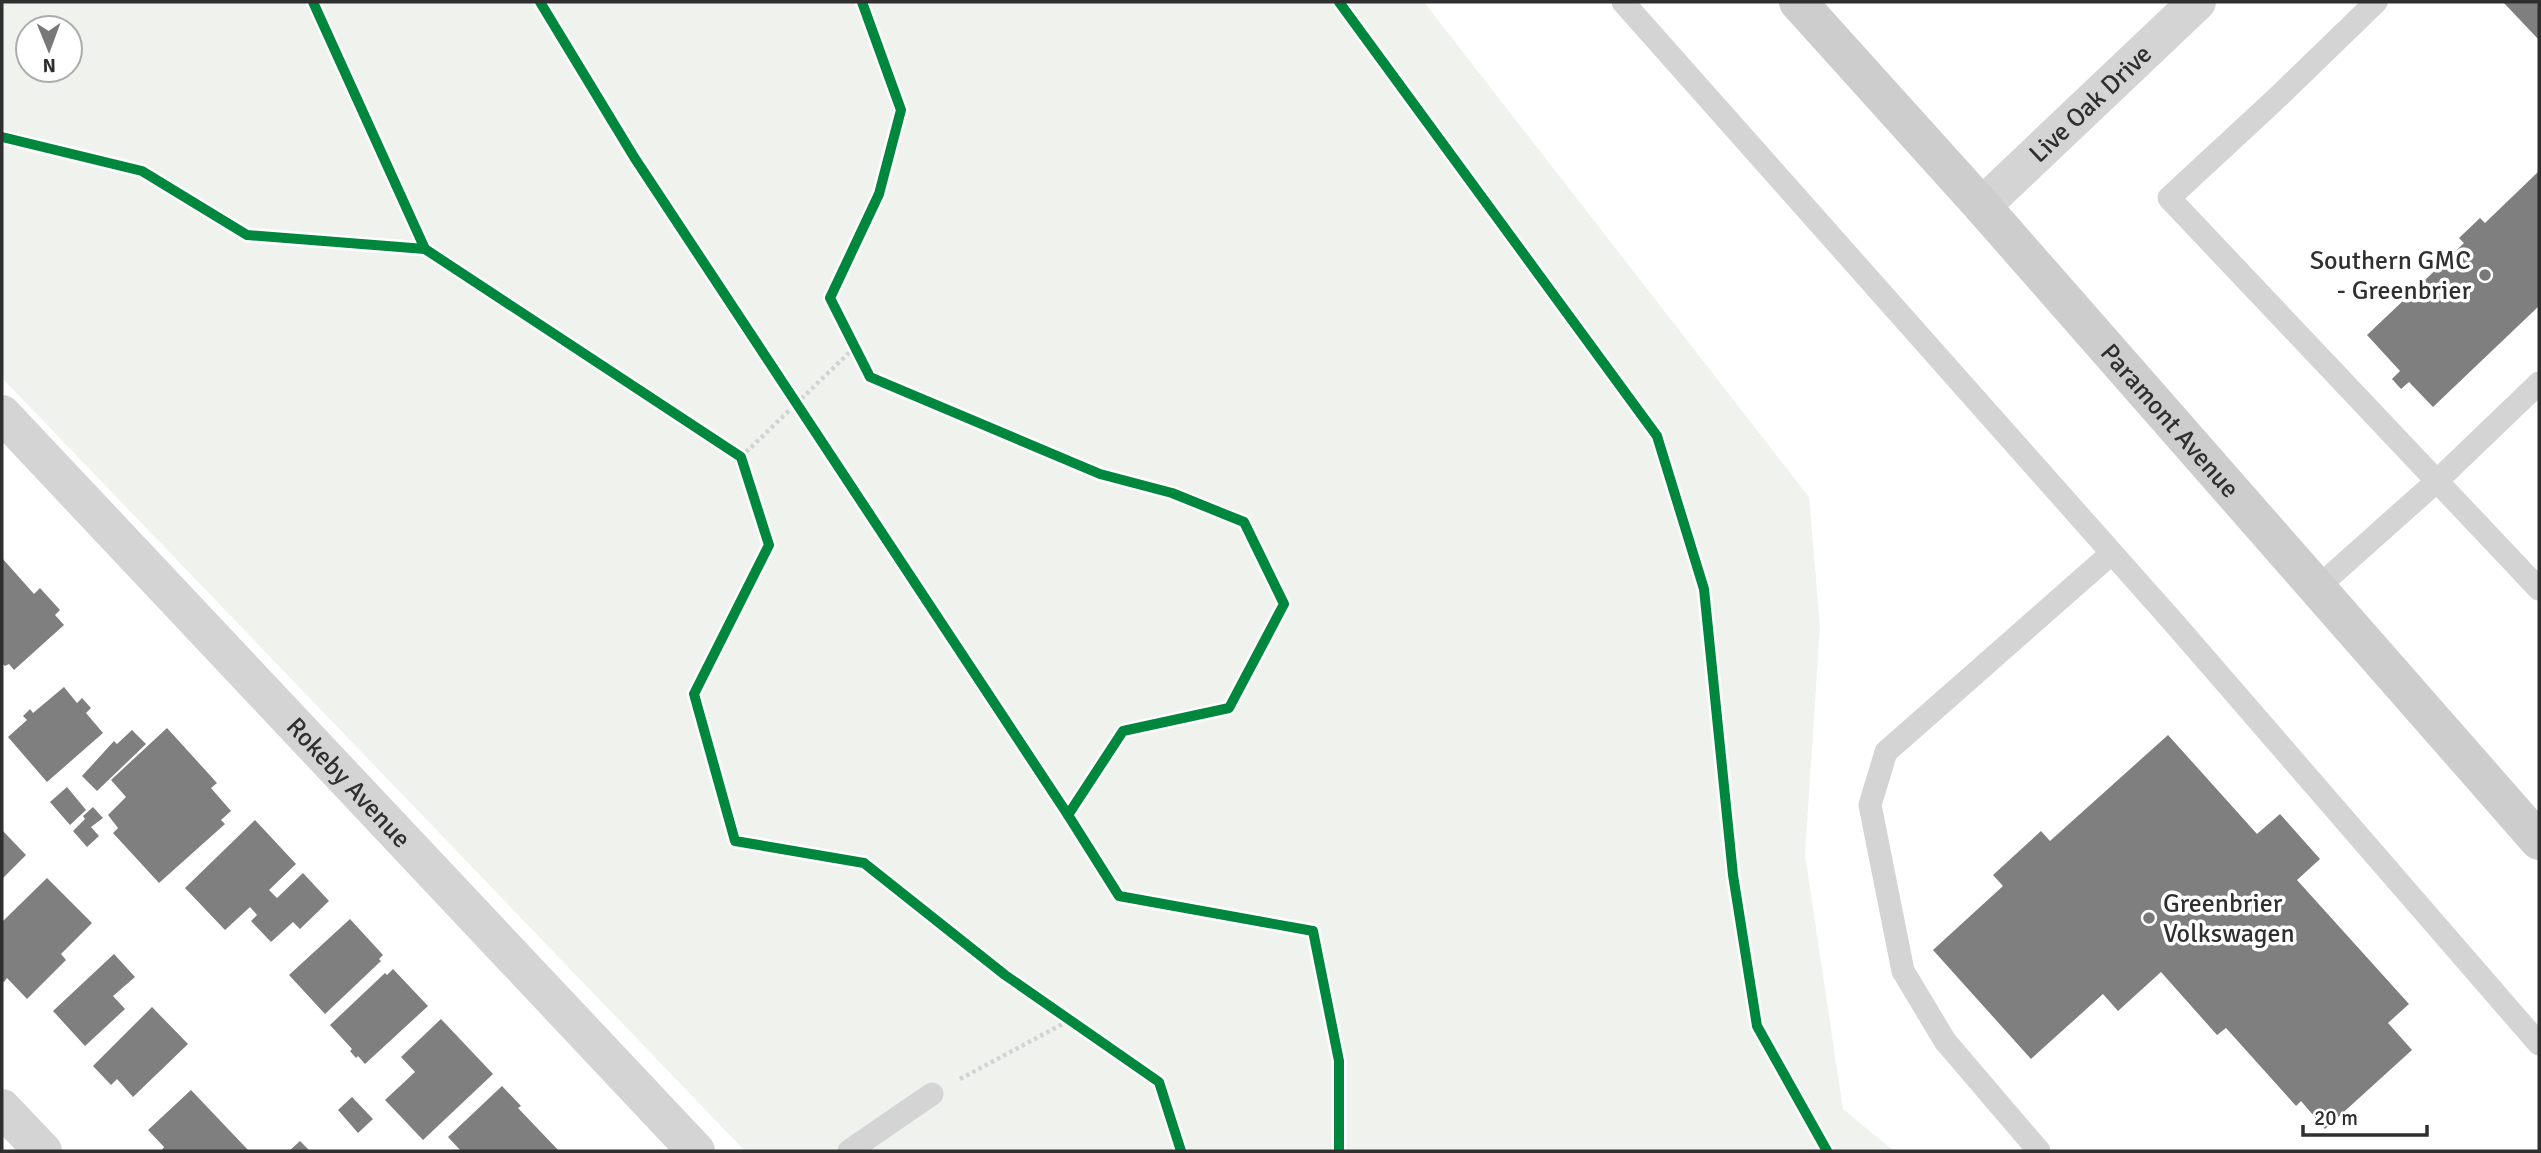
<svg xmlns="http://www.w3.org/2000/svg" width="2541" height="1153" font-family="Signika,sans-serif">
<rect width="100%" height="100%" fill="#fff"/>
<path fill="#f0f3ed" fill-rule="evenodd" d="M2,2H1424L1809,497L1820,627L1805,855L1843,1109L1894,1151H745L2,378ZM28,28H70V70H28Z"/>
<g fill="#7f7f7f">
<path d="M2503,2H2539V40Z"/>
<path d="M2539,171V306L2433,407L2409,382L2401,389L2392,379L2400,371L2367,335L2464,243L2459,238L2480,218L2485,223Z"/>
<path d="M2,558L34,594L40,588L60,610L55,615L64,625L14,670L9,664L5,666L2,663Z"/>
<path d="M64,687L77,703L82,698L91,708L86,713L103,733L47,782L8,737L27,720L23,716L30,709L33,713Z"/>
<path d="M167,728L217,783L211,788L231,811L221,820L225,824L159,883L113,833L118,828L108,815L126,797L111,780Z"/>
<path d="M132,730L146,744L97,791L82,776L114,741L117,744Z"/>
<path d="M2168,735L2257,834L2280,814L2320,859L2297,880L2409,1004L2388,1023L2412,1050L2325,1129L2301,1101L2296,1106L2226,1028L2217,1035L2161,972L2118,1011L2103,994L2031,1059L1933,950L2003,886L1993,875L2041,831L2050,841Z"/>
<path d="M67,787L86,810L70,825L50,802Z"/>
<path d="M93,807L103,818L91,827L99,836L87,847L73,831L85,819L83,816Z"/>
<path d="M255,820L296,864L269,890L277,898L303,873L329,901L300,929L293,922L271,942L251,921L257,915L250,907L225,930L185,888Z"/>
<path d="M2,830L26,855L2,879Z"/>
<path d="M47,878L92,923L61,954L66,960L27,999L7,978L4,982L2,980V922Z"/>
<path d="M350,919L383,955L379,959L381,961L325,1014L289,975Z"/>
<path d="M114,954L135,977L113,996L125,1009L85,1046L53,1011Z"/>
<path d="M393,969L428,1006L365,1064L358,1056L356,1058L350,1051L352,1049L330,1025L385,973L387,975Z"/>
<path d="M152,1007L188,1044L133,1097L117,1079L111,1085L93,1066Z"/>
<path d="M441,1019L493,1074L423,1140L385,1100L415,1072L401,1057Z"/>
<path d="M502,1086L521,1106L518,1108L559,1151H461L448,1137Z"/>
<path d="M191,1090L249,1151L162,1150L164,1147L148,1130Z"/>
<path d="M352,1097L373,1119L358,1133L338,1110Z"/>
<path d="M300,1141L310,1151H289Z"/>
</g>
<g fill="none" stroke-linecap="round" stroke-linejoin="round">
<g stroke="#d3d3d3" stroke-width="4.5" stroke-dasharray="3.5 3.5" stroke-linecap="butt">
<path d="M741,457L855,347"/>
<path d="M960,1079L1070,1020"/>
</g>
<g stroke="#d4d4d4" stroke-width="23">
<path d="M1623,2L2175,624L2539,1044"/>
<path d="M2376,2L2278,97L2169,198L2539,589"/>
<path d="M2317,588L2437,481L2539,383"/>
<path d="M849,1151L932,1094"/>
<path d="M2039,1151L1945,1041L1903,971L1870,805L1886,752L2112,553"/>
</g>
<g stroke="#d4d4d4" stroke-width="38">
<path id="s1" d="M1982,206L2197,2"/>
<path id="s2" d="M2,414L696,1151"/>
<path d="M2,1108L43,1151"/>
</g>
<path stroke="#cdcdcd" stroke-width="38" id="s3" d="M1798,2L1982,206L2539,841"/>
<g stroke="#fff" stroke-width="15">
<g id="cycleway">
<path d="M313,2L425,249"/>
<path d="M540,2L634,157L1068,815"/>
<path d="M862,2L901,110L879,194L830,298L870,377L1100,474L1172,493L1244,522L1284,604L1229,708L1123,731L1068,815L1119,896L1313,931L1339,1061V1151"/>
<path d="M1339,2L1657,436L1704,589L1733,875L1757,1026L1827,1151"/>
<path d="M2,137L142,171L247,235L425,249L741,457L769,545L694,694L735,841L864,863L1005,975L1159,1082L1181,1151"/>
</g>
</g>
<use href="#cycleway" stroke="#00873e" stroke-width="10"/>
</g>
<g fill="#787878" stroke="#fff" stroke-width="2.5">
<circle cx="2485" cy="275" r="7"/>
<circle cx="2149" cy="918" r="7"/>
</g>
<g text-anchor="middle" stroke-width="7" stroke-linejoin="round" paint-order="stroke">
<g font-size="26" fill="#2f2f2f" stroke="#fff">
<text dy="9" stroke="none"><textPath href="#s1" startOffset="149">Live Oak Drive</textPath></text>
<text dy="9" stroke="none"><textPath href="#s3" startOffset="560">Paramont Avenue</textPath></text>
<text dy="9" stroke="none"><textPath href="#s2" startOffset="506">Rokeby Avenue</textPath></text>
</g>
<g font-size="26" fill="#2f2f2f" stroke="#fff" text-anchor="end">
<text x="2471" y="269">Southern GMC<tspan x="2471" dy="30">- Greenbrier</tspan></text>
<text x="2163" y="912" text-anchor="start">Greenbrier<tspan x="2163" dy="30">Volkswagen</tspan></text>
</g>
</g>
<rect width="2541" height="1153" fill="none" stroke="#2f2f2f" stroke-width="7"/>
<g transform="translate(49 49) rotate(179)"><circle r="33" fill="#ffffff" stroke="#acacac" stroke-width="2"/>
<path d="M0-5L12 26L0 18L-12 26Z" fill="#787878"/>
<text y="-10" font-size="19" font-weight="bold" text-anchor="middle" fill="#2f2f2f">N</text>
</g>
<path d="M2303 1125v10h124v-10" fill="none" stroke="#2f2f2f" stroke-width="3.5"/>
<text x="2314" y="1125" font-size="21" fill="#2f2f2f" stroke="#ffffff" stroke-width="5" paint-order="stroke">20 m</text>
</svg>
